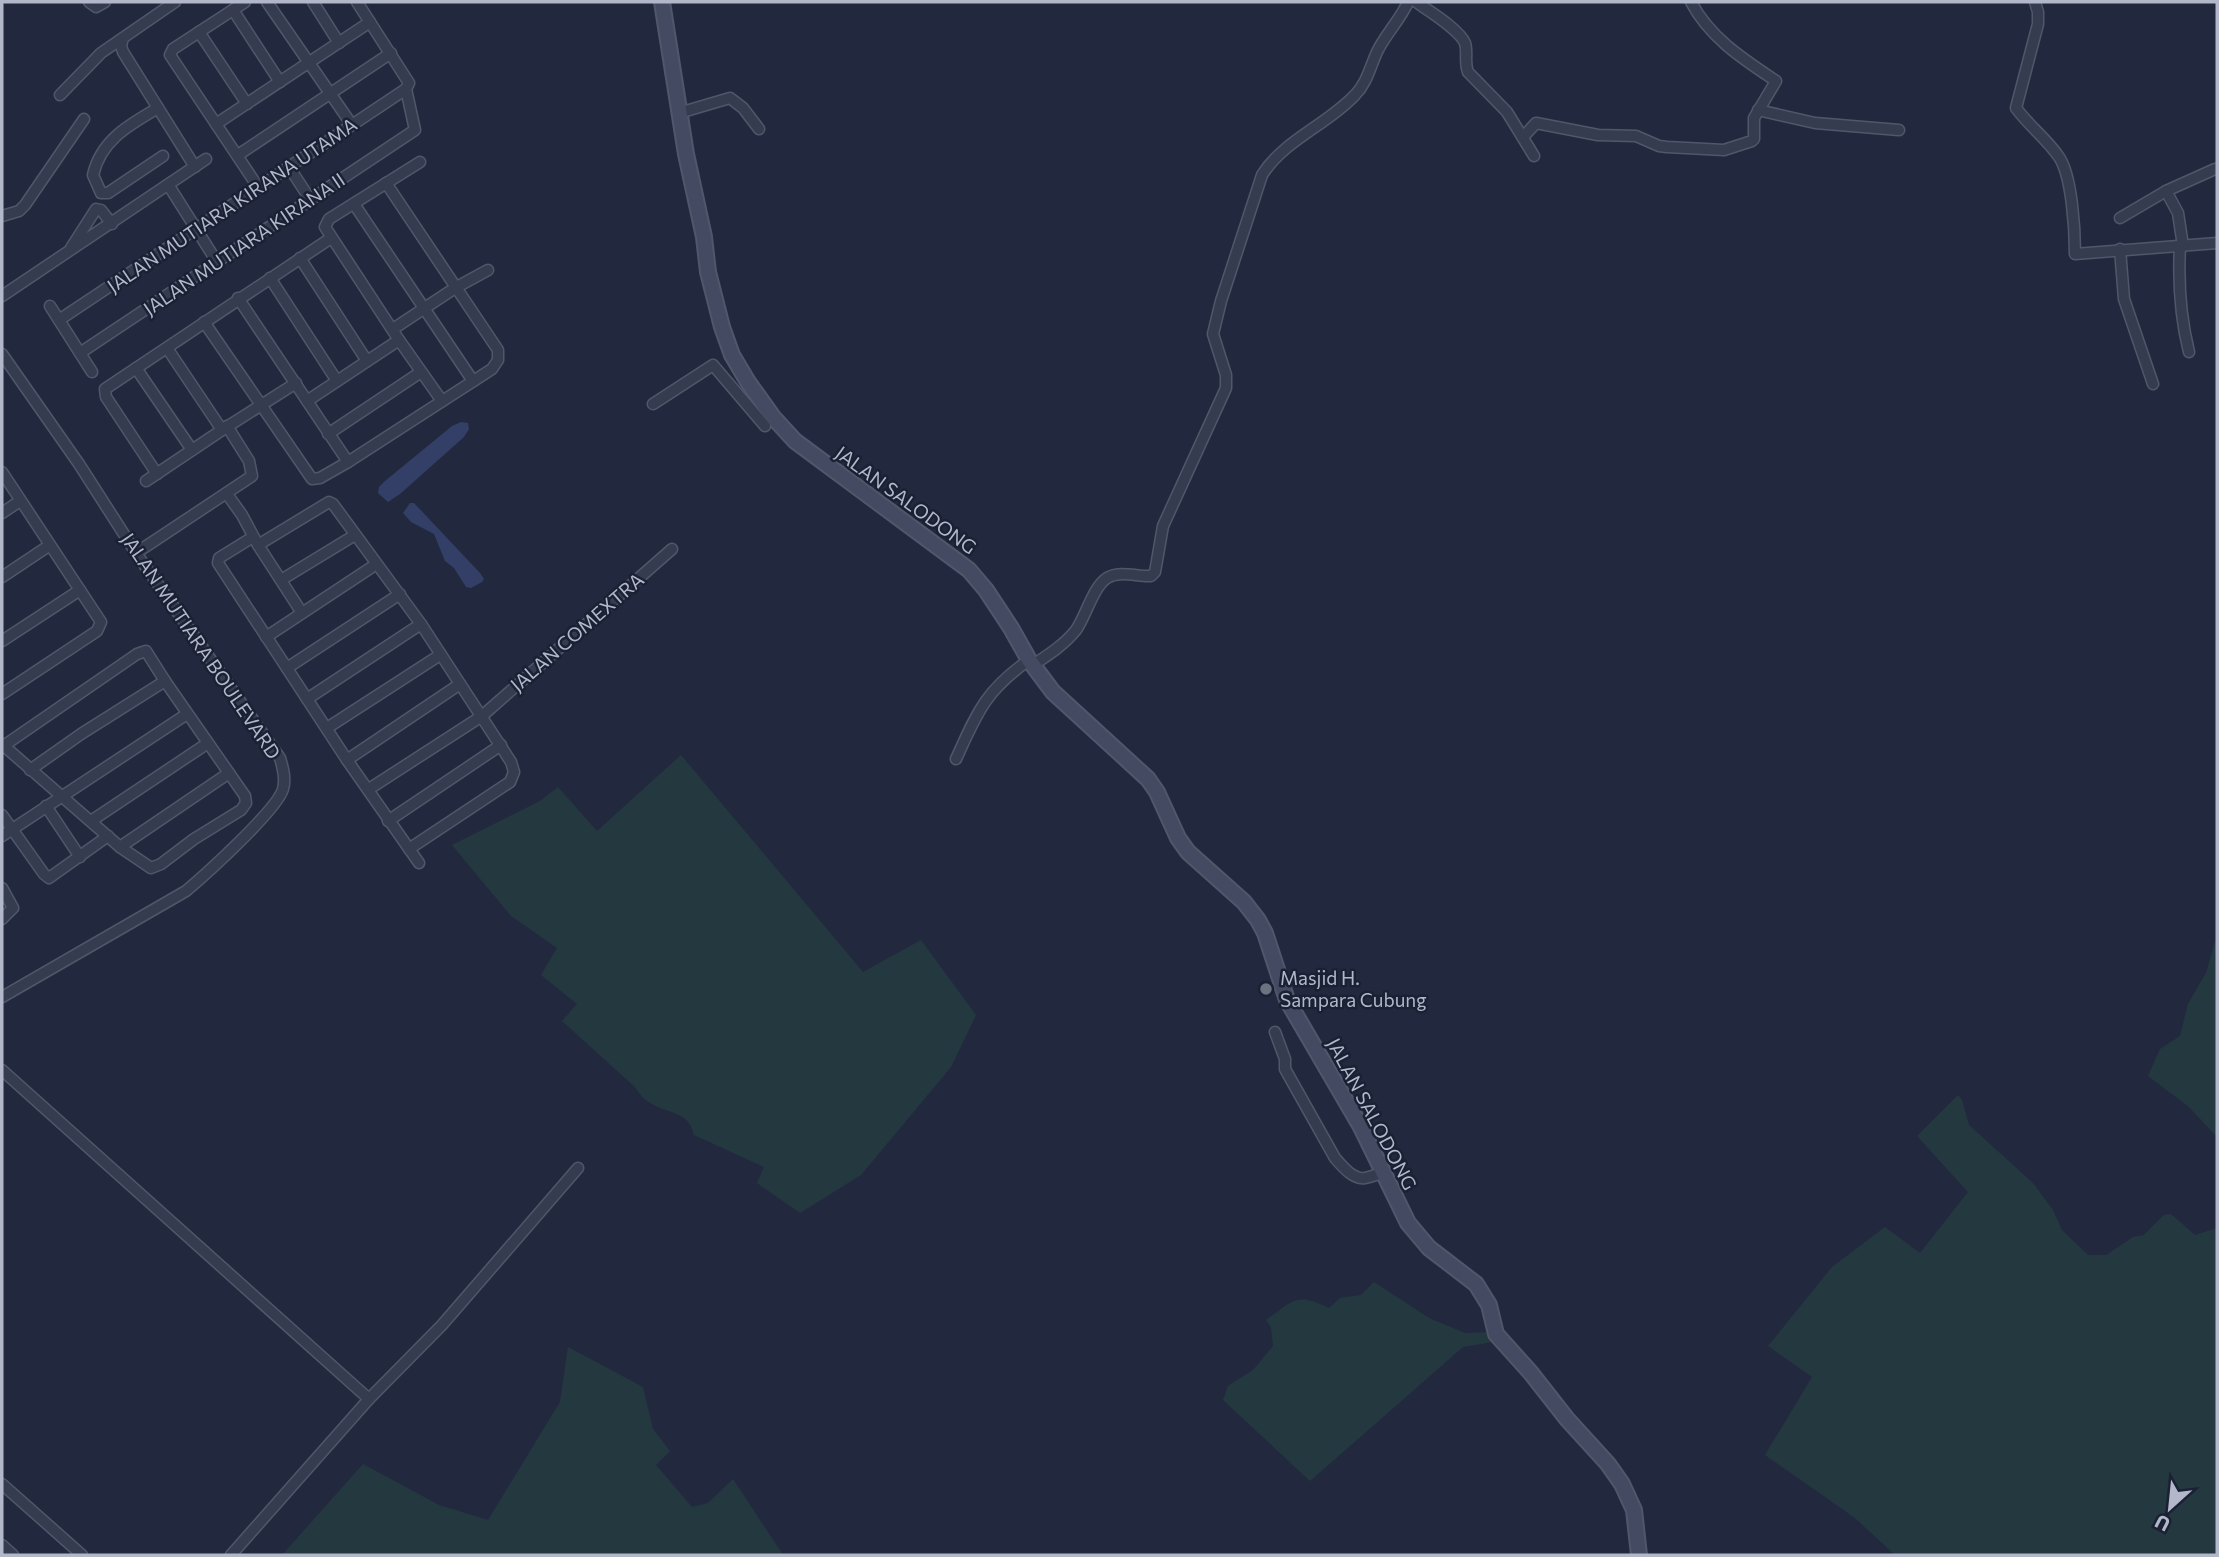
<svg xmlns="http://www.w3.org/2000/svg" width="2219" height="1557" font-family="Commissioner,sans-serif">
<rect width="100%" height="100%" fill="#22293f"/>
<g fill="#243840">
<path d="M681,755L863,972L921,940L976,1015L951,1067L861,1175L800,1213L757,1183L764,1167L694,1135C688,1103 653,1119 635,1087L562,1021L577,1004L541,975L557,948L511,916L452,845L540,801L558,787L597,831Z"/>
<path d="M2215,942H2217V1137L2189,1107L2148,1076L2160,1049L2180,1036L2188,1004L2206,973Z"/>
<path d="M1958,1095L1962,1100L1969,1125L2033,1183L2053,1210L2062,1230L2088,1255H2106L2133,1237L2144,1235L2164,1215L2171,1214L2195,1235L2217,1228V1555H1895L1855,1518L1765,1455L1812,1377L1768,1346L1832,1267L1885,1227L1920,1253L1968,1192L1917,1136Z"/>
<path d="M1374,1282L1429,1318L1465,1333L1489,1332L1493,1342L1463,1347L1310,1481L1223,1400L1228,1386L1253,1370L1273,1346L1271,1327L1266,1320C1294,1300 1296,1292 1329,1308L1340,1298L1361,1295Z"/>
<path d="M568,1347L643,1387L653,1429L670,1451L656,1465L692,1507L708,1503L733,1479L783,1555H282L363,1464L439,1505L488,1520L560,1402Z"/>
</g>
<g fill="#333f66">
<path d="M461,422L468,423L469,429L464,437L400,494L388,502L378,493L379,487L385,481L452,426Z"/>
<path d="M410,503H414L480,573L484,579L482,582L471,588L466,587L454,568L445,561L434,534L411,522L403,513Z"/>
</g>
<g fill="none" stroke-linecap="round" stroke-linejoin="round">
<g stroke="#51576a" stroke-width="13">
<g id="street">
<path d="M89,2L96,7L105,2"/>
<path d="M245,2L173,49L170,55L258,187"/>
<path d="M267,2L352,125"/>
<path d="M313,2L339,43"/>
<path d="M1416,2C1429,11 1459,29 1465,43C1468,53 1464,62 1468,72L1507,112L1534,156"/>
<path d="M2035,2L2038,12V24L2016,108C2029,126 2047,139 2059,157C2072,176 2075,230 2075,254L2217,243"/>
<path d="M233,10L280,82"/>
<path d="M199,32L247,104"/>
<path d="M123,38L121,46L123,52L195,167"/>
<path d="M60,95L101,53L175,2"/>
<path d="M158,108C129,125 101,140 93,175L101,193H108L163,156"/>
<path d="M1758,110L1815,123L1899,130"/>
<path d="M679,113L730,98L743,108L759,129"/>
<path d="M216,124L370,22"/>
<path d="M1523,137L1536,123L1598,135L1636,136L1659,146L1667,147L1724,150L1752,141L1754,139V118L1776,81C1743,59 1710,38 1691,2"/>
<path d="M238,155L391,53"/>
<path d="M420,162L329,219L325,227L399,340L442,401"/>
<path d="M289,167L310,199"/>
<path d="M169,186L217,262"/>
<path d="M2166,191L2215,169"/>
<path d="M354,204L473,381"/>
<path d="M2,216L19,211L25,205L84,119"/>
<path d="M2120,218L2166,191L2178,213L2183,246"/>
<path d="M2180,246C2178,283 2180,316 2189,352"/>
<path d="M71,248L96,209L101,210L112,224"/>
<path d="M2120,249L2124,299L2153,384"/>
<path d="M300,258L367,361"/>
<path d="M270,278L337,381"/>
<path d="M2,296L206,159"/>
<path d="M238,298L348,462"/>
<path d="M50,306L92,372"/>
<path d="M59,320L406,89"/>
<path d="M204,322L312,479L320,478L348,462L492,369L498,360V350L386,183"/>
<path d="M393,329L455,288L488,270"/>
<path d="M80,353L415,130L406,89L409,83L357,2"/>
<path d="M2,354L79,464L136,553L280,758C283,768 286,779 283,789C277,810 205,875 186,891L2,997"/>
<path d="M136,368L192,450"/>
<path d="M307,401L399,340"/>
<path d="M653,404L713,365L765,426"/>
<path d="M222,430L296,383"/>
<path d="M328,434L421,372"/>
<path d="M2,472L101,622L97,631L2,694"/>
<path d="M157,474L106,397L105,389L331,238"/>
<path d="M146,481L222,430L167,348"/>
<path d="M227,494L242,515L258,545L329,502L333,504L421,624L511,762L514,772L510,782L409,849"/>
<path d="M2,513L20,501"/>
<path d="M253,537L219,558L218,563L347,760L419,863"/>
<path d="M258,545L302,613"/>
<path d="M136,553L252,476L249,461L227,426"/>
<path d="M2,577L50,545"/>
<path d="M281,580L355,535"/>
<path d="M266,637L375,565"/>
<path d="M2,641L80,590"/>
<path d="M1033,665C1048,655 1064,645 1076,630C1086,616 1093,587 1107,578C1119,570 1138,577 1151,576L1155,572L1163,526L1226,388V375L1213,334L1221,301L1262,175C1284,140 1327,125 1355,95C1367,83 1370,67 1377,52C1385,35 1400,20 1408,2"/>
<path d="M287,668L400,594"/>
<path d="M307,699L421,624"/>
<path d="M327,728L440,655"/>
<path d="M2,747L137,654L146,651L165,681L245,796L246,803L241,810L194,839L161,864L151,868L120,847L4,746"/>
<path d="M956,759C977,713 985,691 1029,660"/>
<path d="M347,760L460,684"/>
<path d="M30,770L81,734L165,681"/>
<path d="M369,789L482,716L672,549"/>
<path d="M46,806L80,857"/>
<path d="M2,815L44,874L49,878L108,836"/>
<path d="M91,821L208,743"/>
<path d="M388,821L501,745"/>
<path d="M2,836L187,714"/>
<path d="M120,847L229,773"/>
<path d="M2,888L13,908L2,919"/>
<path d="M1275,1032L1285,1059V1069L1335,1158C1342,1166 1353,1180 1365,1178C1371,1177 1377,1174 1383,1173"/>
<path d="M2,1070L369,1399"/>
<path d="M2,1484L82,1555"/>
<path d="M2,1545L13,1555"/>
<path d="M231,1555L369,1399L442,1325L578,1168"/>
</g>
</g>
<g stroke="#51576a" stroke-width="18">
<path id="secondary" d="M662,2L686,154L704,237L708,272L722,327L732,355L748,382L773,417L795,441L969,570L986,590L1011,628L1029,660L1053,692L1148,779L1157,792L1178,838L1188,852L1244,902L1258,920L1265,933L1287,1000L1361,1127L1408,1223L1429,1248L1476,1284L1489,1305L1496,1334L1531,1373L1567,1419L1608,1464L1622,1484L1634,1510L1639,1555"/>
</g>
<use href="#street" stroke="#363c4f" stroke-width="10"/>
<use href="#secondary" stroke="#444a62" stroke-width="14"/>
</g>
<circle fill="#6b7280" stroke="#1b2134" stroke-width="2.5" cx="1266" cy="989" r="7"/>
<g text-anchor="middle" stroke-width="5" stroke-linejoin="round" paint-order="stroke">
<g font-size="19" fill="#b2b7ca" stroke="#1b2134">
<text transform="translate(232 205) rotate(-34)" y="7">JALAN MUTIARA KIRANA UTAMA</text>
<text transform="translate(244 244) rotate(-34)" y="7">JALAN MUTIARA KIRANA II</text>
<text transform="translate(906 500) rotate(36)" y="7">JALAN SALODONG</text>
<text transform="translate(577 632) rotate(-41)" y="7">JALAN COMEXTRA</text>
<text transform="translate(201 646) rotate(56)" y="7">JALAN MUTIARA BOULEVARD</text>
<text transform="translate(1372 1114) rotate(62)" y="7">JALAN SALODONG</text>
</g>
<g font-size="19" fill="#b2b7ca" stroke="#1b2134" text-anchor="start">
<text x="1280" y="985">Masjid H.<tspan x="1280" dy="22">Sampara Cubung</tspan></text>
</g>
</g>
<rect width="2219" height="1557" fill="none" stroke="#b2b7ca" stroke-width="7"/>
<g transform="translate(2170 1508) rotate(207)" stroke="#1b2134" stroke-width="5" paint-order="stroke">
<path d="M0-5L12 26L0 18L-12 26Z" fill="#b2b7ca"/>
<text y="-10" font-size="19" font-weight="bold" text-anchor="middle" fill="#b2b7ca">U</text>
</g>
</svg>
